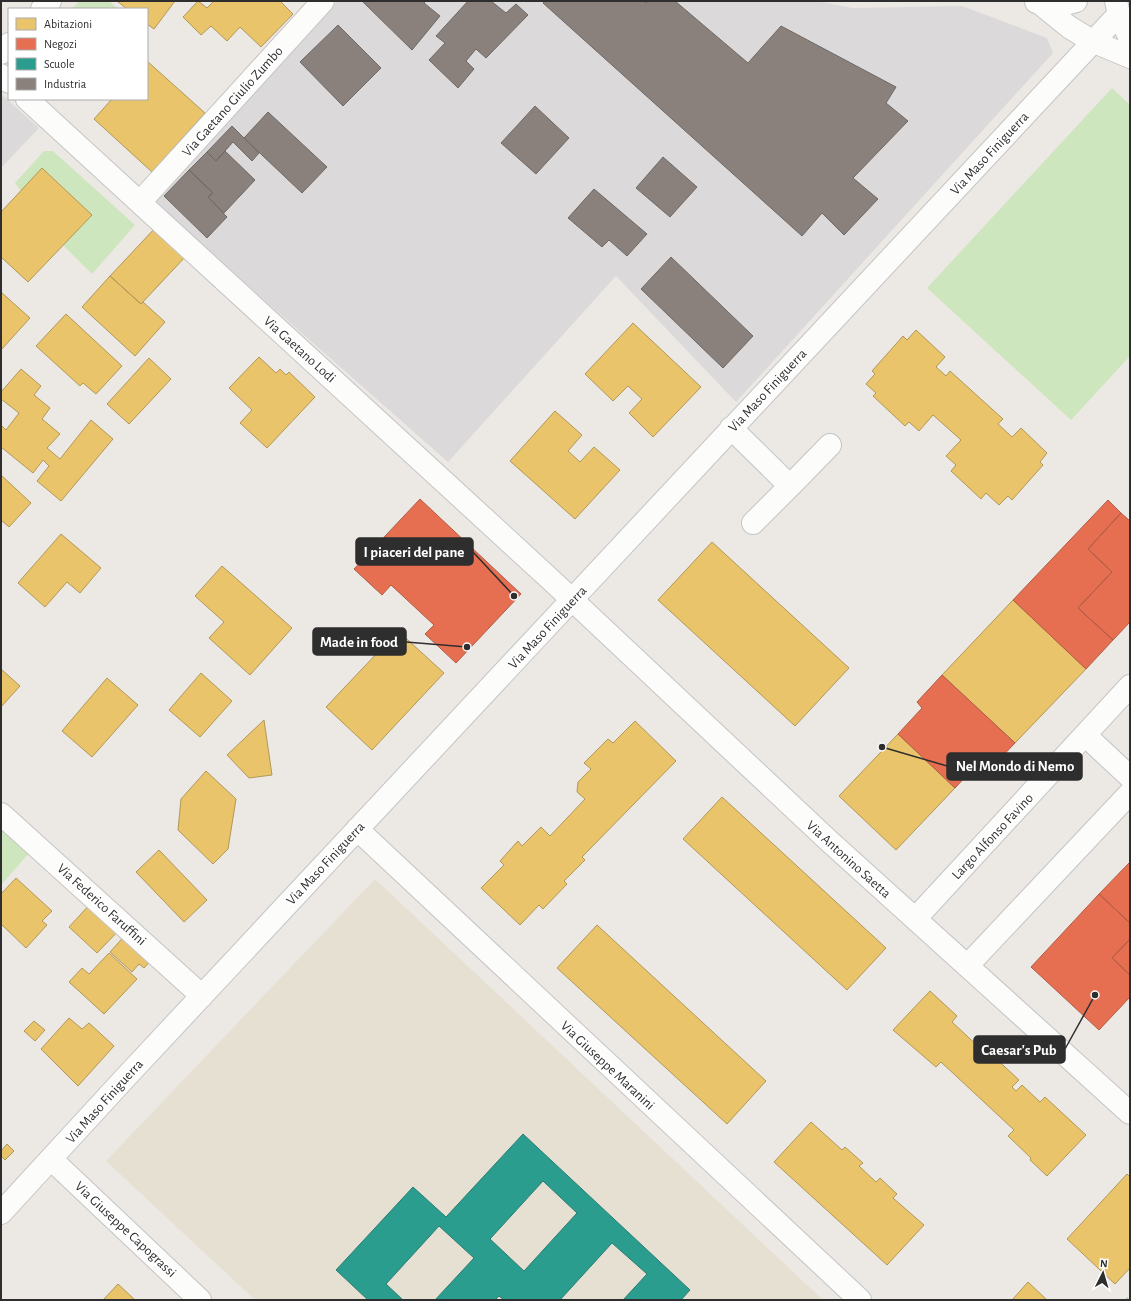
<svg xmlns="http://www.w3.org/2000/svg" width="1131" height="1301" viewBox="0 0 1131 1301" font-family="'Alegreya Sans',sans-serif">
	<rect width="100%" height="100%" fill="#ece8e4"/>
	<path fill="#dcd9db" d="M337,1H817L852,8L962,6L1047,38L1053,53L736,402L616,276L448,462L152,201Z
		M1,94L39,128L1,168Z"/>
	<path fill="#e6e0d3" d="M375,879L823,1300H255L106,1161Z"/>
	<path fill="#cee6be" d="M79,1H109L118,9H72Z
		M1112,88L1130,105V356L1071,420L927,288Z
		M44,151H53L135,225L92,274L63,245L42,169L21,191L15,183Z
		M1,823L31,851L1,885Z"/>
	<path fill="#e9c46a" stroke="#b19758" d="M117,1H175L154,29L147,24V9H127Z
		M198,1L207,8L214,1H280L293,14L261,47L240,27L227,41L211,26L201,35L183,17Z
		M147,61L205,113L152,172L94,119L112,99H147Z
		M42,168L92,215L28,282L1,257V212Z
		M156,227L187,255L141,304L110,276Z
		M110,276L141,304L143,302L165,322L135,356L82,307Z
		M2,293L30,318L1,350V294Z
		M66,314L122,366L96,394L83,383L80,386L36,346Z
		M633,323L701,387L653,437L629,413L642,399L628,386L613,401L585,374Z
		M916,330L945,357L936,367L946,376L950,371L1003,419L998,424L1012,437L1021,428L1047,453L1040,462L1043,465L1012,500L1008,496L999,505L986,493L981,499L951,471L956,465L946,456L961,440L933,415L919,431L909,422L905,426L873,396L876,393L866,384L875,374L872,371L903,336L907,340Z
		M259,357L276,373L280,369L286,375L289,372L315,397L267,448L240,423L252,410L229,388Z
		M149,358L171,379L129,424L107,404Z
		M21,369L41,386L34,395L50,408L42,419L60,434L47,448L60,459L91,420L113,439L61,501L37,481L49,466L43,460L33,473L1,447V425L6,430L19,413L1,399V392Z
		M555,411L582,435L568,451L580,462L594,447L620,470L575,519L510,461Z
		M1,475L31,503L9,527L1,520Z
		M61,534L101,568L80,593L67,582L45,607L18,583Z
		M712,542L849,668L795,726L658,600Z
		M222,566L292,628L250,675L209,638L224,622L195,596Z
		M1013,600L1086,669L1015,743L942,675Z
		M398,631L444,673L372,750L326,707Z
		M1,669L20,686L1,707Z
		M201,673L232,701L200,737L169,710Z
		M107,678L138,705L92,757L62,731Z
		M264,720L272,775L249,778L227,755Z
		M635,721L676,761L582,857L585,860L564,881L567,884L543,909L539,905L520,925L481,888L504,865L500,861L518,841L522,846L541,827L550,836L585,799L577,792L578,782L591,769L584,763L608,739L613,743Z
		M898,734L955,788L896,850L839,796Z
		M206,771L236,799L228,849L213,864L178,830L181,799Z
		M722,797L886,948L847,990L683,839Z
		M159,850L207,900L184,922L136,872Z
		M16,878L52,911L42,921L47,925L26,948L1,924V894Z
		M92,902L121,928L97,953L69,927Z
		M597,925L766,1081L727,1124L557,968Z
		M128,932L155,956L144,968L139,964L132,972L110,952Z
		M109,953L137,979L104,1014L69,982L82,968L89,974Z
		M930,991L957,1016L952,1022L982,1050L977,1055L983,1061L990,1053L1019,1080L1012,1087L1016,1091L1022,1085L1040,1102L1045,1097L1086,1135L1047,1176L1030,1160L1031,1158L1008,1136L1014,1130L941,1062L936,1067L893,1030Z
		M69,1018L82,1029L89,1023L114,1046L78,1086L41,1049Z
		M34,1021L45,1030L35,1041L24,1031Z
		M811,1122L842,1150L845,1147L863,1163L859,1166L876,1182L880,1178L897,1194L893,1198L924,1225L887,1265L774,1162Z
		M7,1144L14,1151L5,1160L1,1156V1151Z
		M1127,1174L1130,1177V1268L1115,1284L1067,1239Z
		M1028,1282L1047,1300H1012Z
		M118,1284L135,1300H103Z"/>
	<path fill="#e76f51" stroke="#b05c46" d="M420,499L521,594L456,663L425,634L434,625L391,585L382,595L354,569Z
		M1108,500L1121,513L1088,549L1112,572L1078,608L1113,640L1086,669L1013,600Z
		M1121,513L1130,521V622L1113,640L1078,608L1112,572L1088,549Z
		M942,675L1015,743L991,768L982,759L955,788L898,734L922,708L917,702Z
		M1130,862V923L1099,894Z
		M1099,894L1130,923V939L1112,958L1130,975V997L1099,1030L1031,967Z
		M1130,939V975L1112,958Z"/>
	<path fill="#2a9d8f" stroke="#2b7c72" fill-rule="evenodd" d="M523,1134L690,1290L681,1300H623L647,1274L612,1243L560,1300H504L499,1296L495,1300H435L474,1258L439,1226L386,1284L403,1300H368L336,1270L413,1187L446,1217ZM543,1181L577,1213L524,1271L490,1239Z"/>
	<path fill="#8a817c" stroke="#6e6865" d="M362,1H426L424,3L440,16L412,50Z
		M468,1H491L506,13L516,4L528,15L486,58L476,49L466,61L474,69L458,88L429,60L445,43L436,36Z
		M545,1H643L646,3L648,1H675L748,63L781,26L896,87L886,103L908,121L853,178L878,199L844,235L822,213L802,236L543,3Z
		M338,25L381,68L343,106L300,62Z
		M535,106L569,138L536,174L501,143Z
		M268,112L327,167L302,193L244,138Z
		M232,126L259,153L252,161L233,142L216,161L207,152Z
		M225,151L255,180L224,213L208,197L213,193L189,170L207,152L216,161Z
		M663,157L697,187L670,217L636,188Z
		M189,170L213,193L208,197L227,217L207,238L164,196Z
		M594,189L647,234L627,256L609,240L602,247L568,218Z
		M671,257L753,336L723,368L641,289Z"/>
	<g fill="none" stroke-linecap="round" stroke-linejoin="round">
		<defs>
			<path id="minor" d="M1037,1L1069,27L1092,41L1130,57
				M1116,1L1119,14L1130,39
				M1036,2C1053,3 1058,7 1076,1
				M42,9L50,1
				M1,53L9,44
				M1,75L9,82
				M27,99L550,579L829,841L1130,1113
				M141,201L323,1
				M731,428L790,486L830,445
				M753,523L790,486
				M1085,735L1130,777
				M1,814L202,996
				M357,829L860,1300
				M915,919L1130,686
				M967,966L1130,793
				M51,1159L200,1300
				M1,1213L125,1078L1119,14"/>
		</defs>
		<use href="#minor" stroke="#c5c4c5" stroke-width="24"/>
		<path stroke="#c9c9c8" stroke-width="2.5" stroke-dasharray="3 2" stroke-linecap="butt" d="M1126,1300L1130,1296"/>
		<use href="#minor" stroke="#fcfcfb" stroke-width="22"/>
	</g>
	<g text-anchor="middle" stroke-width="4" stroke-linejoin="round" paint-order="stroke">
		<g font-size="14" fill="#2e2e2e" stroke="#fff">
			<text transform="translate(232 101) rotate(-48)" y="5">Via Gaetano Giulio Zumbo</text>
			<text transform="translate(989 153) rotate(-47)" y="5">Via Maso Finiguerra</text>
			<text transform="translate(300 349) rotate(42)" y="5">Via Gaetano Lodi</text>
			<text transform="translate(767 390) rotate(-47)" y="5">Via Maso Finiguerra</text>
			<text transform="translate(547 627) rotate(-47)" y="5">Via Maso Finiguerra</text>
			<text transform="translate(992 836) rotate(-47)" y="5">Largo Alfonso Favino</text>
			<text transform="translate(849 859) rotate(42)" y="5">Via Antonino Saetta</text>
			<text transform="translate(325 863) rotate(-47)" y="5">Via Maso Finiguerra</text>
			<text transform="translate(102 904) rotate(42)" y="5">Via Federico Faruffini</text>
			<text transform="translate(608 1065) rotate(43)" y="5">Via Giuseppe Maranini</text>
			<text transform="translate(104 1101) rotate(-48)" y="5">Via Maso Finiguerra</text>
			<text transform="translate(126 1229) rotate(43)" y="5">Via Giuseppe Capograssi</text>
		</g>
	</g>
	<path fill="none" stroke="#2e2e2e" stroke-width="1.5" d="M514 596L473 552M467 647L406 642M882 747L947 766M1095 995L1065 1049"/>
	<g fill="#2e2e2e" stroke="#fff" stroke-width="1.5">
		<circle cx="514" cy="596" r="4"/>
		<circle cx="467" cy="647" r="4"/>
		<circle cx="882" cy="747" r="4"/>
		<circle cx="1095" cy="995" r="4"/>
	</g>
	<g fill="#2e2e2e" stroke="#2e2e2e" stroke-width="1.5">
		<rect x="356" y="538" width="117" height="27" rx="4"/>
		<rect x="313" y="628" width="93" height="27" rx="4"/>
		<rect x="947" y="753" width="135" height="27" rx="4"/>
		<rect x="974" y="1036" width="91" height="27" rx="4"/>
	</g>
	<g font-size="15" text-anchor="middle" font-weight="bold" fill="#fff">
		<text x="414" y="557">I piaceri del pane</text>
		<text x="359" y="647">Made in food</text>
		<text x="1015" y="771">Nel Mondo di Nemo</text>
		<text x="1019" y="1055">Caesar's Pub</text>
	</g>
	<rect width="1131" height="1301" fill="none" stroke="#2e2e2e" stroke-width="4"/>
	<rect x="8" y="8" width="140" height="92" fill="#ffffff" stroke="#ababab"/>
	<rect x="16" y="18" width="20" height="12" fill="#e9c46a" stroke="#ababab"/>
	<text x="44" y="28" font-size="12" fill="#2e2e2e">Abitazioni</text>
	<rect x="16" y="38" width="20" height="12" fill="#e76f51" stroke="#ababab"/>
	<text x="44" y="48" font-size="12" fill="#2e2e2e">Negozi</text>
	<rect x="16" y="58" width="20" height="12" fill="#2a9d8f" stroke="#ababab"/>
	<text x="44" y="68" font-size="12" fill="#2e2e2e">Scuole</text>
	<rect x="16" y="78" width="20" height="12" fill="#8a817c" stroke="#ababab"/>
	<text x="44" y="88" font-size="12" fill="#2e2e2e">Industria</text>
	<g transform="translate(1103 1273) rotate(5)" stroke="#ffffff" stroke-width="3" paint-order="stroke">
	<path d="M0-3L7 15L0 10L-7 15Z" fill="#2e2e2e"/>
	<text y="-6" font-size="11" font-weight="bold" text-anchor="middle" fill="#2e2e2e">N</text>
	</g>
</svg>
